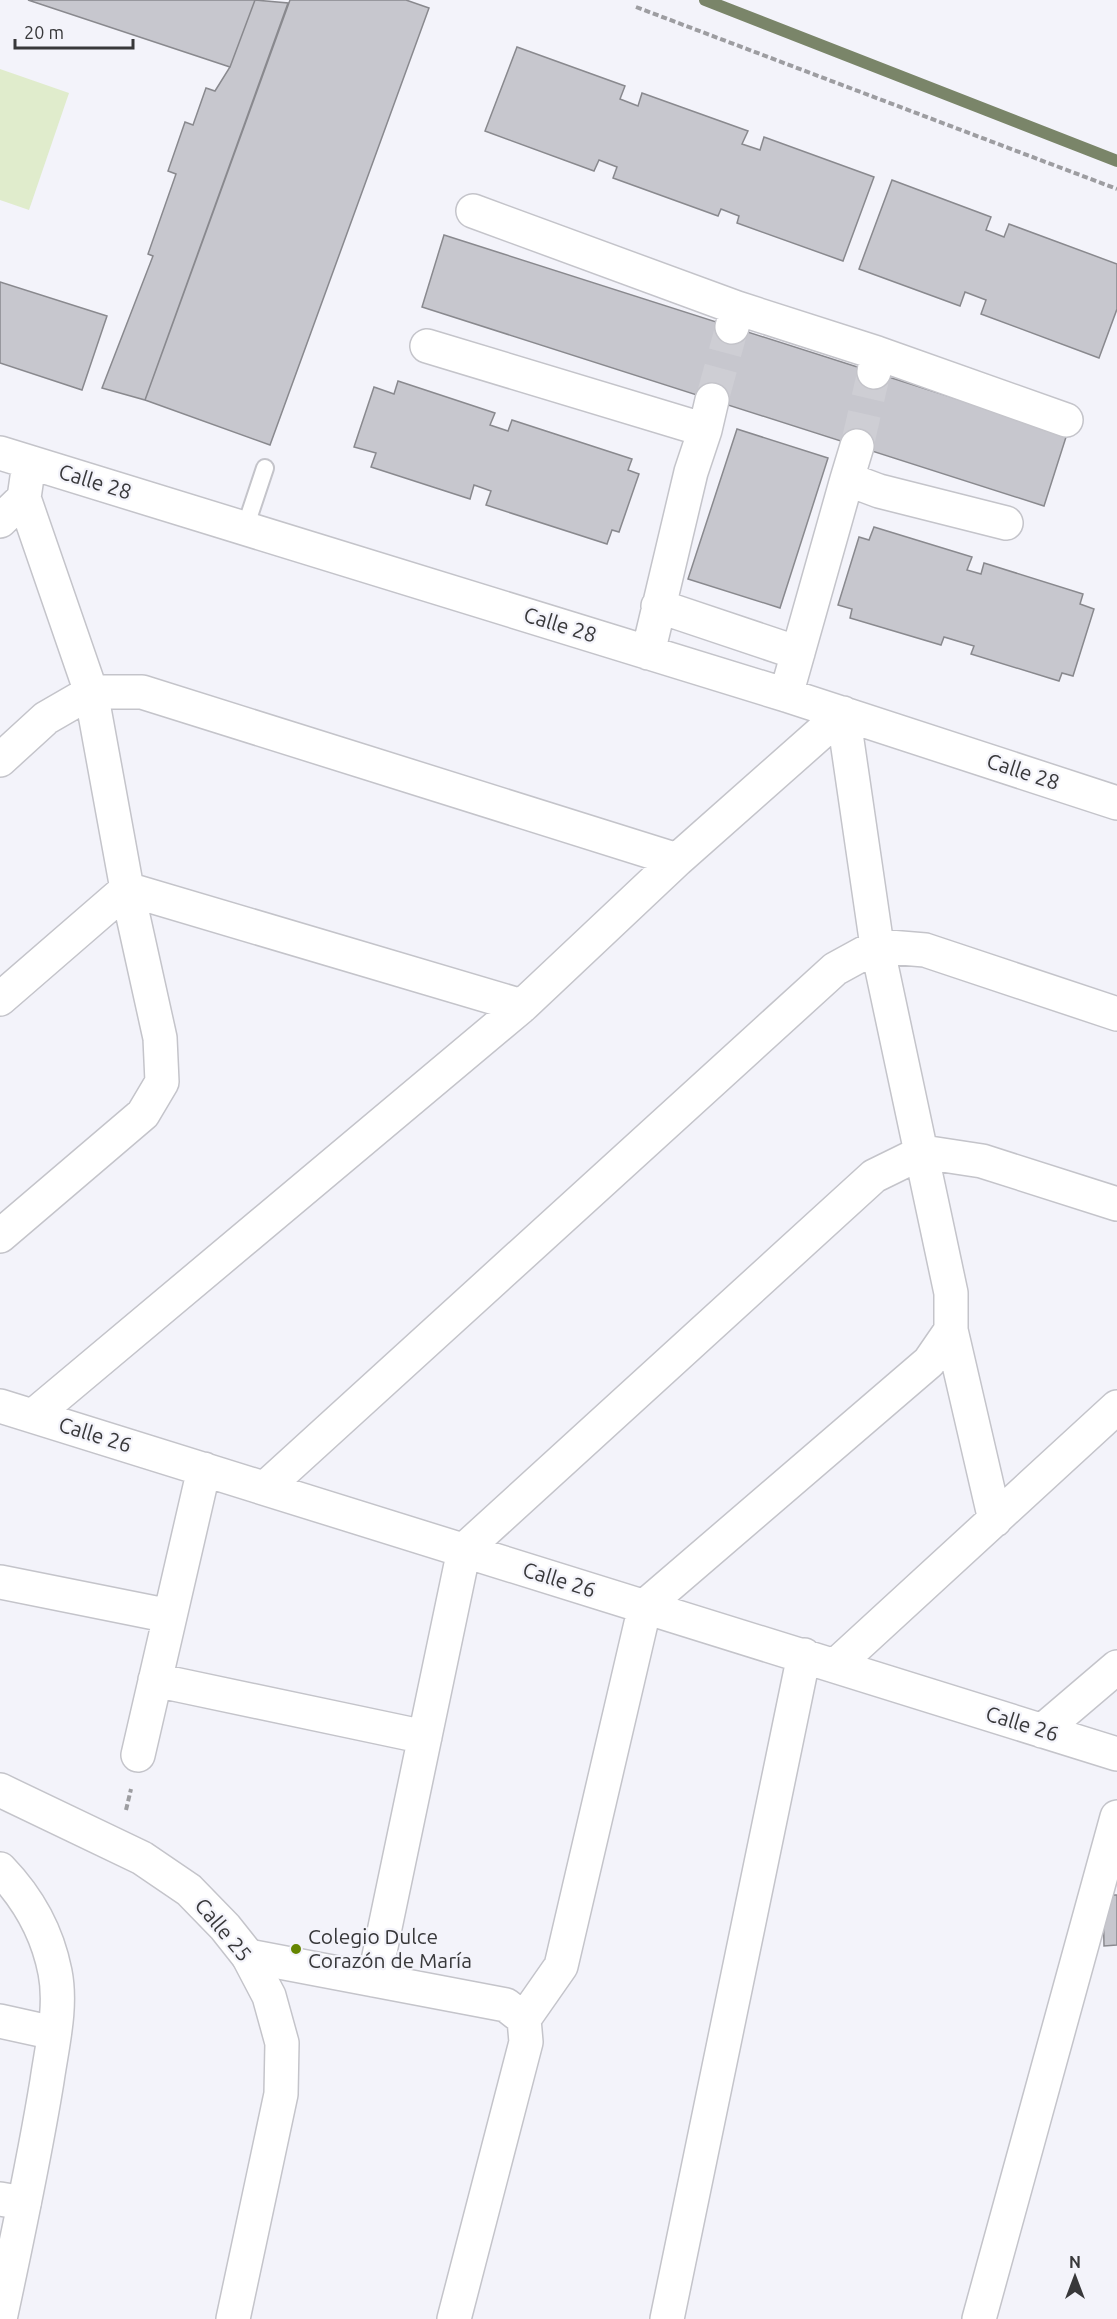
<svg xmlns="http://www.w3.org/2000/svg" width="1117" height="2319" viewBox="0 0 1117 2319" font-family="Ubuntu,sans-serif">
	<rect width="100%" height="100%" fill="#f3f3fa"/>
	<path fill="#e0eccc" d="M0,69L69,93L29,210L0,200Z"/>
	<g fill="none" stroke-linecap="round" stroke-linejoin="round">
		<path stroke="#7a8569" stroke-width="12" d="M705,0L1117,161"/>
	</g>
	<path fill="#c7c7ce" stroke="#89898e" stroke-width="1.5" d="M28,0H255L230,67Z
		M255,0L288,3L145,400L102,388L153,256L148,254L176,174L168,171L185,122L193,125L206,88L215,91L230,67Z
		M290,0H406L429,8L270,445L145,400Z
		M517,47L625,86L620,99L638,106L642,93L748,131L742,144L760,150L764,137L874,177L843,261L737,223L739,216L721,209L718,216L613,178L617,167L599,160L594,171L485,131Z
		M892,180L991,217L986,230L1004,237L1009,224L1117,264V309L1099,358L981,314L986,300L965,292L960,306L859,269Z
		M444,235L1067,434L1044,506L422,307Z
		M0,282L107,316L82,390L0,363Z
		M398,381L495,413L490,425L508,431L512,420L632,459L628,470L639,474L619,532L612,530L607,544L486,505L491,491L474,485L470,499L371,467L376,453L354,447L374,387L394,394Z
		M737,429L828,458L780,608L688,579Z
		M874,527L972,557L967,570L981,574L984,563L1083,594L1080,604L1094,609L1073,676L1062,673L1059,681L971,654L974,646L944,637L941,645L850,618L852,609L838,605L859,537L869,540Z
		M1103,1895H1117V1945L1104,1946Z"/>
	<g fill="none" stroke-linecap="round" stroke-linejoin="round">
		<path stroke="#ceced4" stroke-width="33" stroke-dasharray="33 16" stroke-linecap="butt" d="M712,400L732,327
			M857,446L874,372"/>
		<defs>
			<path id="lane" d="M245,528L265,468"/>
			<path id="street" d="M473,211L737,308L732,327
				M737,308L877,353
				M427,346L705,430L691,472L648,653
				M874,372L877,353L1066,420
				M705,430L712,400
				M0,453L786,695L1117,803
				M847,479L857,446
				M0,521L24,498
				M658,606L798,653
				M786,695L847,479L879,491L1006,523
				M843,713L877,946L951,1293V1330L995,1520
				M0,760L46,718L91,692H142L677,860
				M127,889L522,1006
				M0,999L127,889
				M0,1236L143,1114L162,1082L160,1038L127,889L91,692L24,498L29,463
				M0,1406L1117,1754
				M33,1416L522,1006L677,860L843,713
				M265,1488L835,969L877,946L925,950L1117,1014
				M0,1582L170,1616
				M835,1666L1117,1407
				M155,1680L425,1737
				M1042,1731L1117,1667
				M138,1755L204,1469
				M248,1956L506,2005L524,2019
				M374,1980L464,1550L874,1176L923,1152L982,1161L1117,1204
				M0,2021L54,2033
				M0,2199L24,2203
				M454,2319L526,2042L524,2019L561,1966L645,1606L929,1362L951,1330
				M667,2319L804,1655
				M979,2319L1117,1817"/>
			<path id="secondary" d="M0,1790L142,1858L189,1890L225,1927L248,1956L269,1996L282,2043L281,2094L233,2319
				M0,1869C28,1898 47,1931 55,1972C62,2007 52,2046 47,2081C34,2161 17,2240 0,2319"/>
		</defs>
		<use href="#lane" stroke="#c4c4ca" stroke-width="20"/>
		<use href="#street" stroke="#c4c4ca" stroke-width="36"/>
		<use href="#secondary" stroke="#c4c4ca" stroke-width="36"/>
		<path stroke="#9d9da1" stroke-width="4" stroke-dasharray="6 3" stroke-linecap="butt" d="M636,7L1117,189
			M126,1810L131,1789"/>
		<use href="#lane" stroke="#fff" stroke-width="16"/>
		<use href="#street" stroke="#fff" stroke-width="33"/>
		<use href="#secondary" stroke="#fff" stroke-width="33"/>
	</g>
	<circle fill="#658500" stroke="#f3f3fa" stroke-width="2" cx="296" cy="1949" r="6"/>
	<g text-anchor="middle" stroke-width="4.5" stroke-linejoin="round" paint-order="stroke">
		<g font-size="21" fill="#38383a" stroke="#f3f3fa">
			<text transform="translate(95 482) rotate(17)" y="7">Calle 28</text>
			<text transform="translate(560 625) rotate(17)" y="7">Calle 28</text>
			<text transform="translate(1023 772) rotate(18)" y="7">Calle 28</text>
			<text transform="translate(95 1435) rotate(17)" y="7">Calle 26</text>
			<text transform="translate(559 1580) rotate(17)" y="7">Calle 26</text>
			<text transform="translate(1022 1724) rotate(17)" y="7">Calle 26</text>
			<text transform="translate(223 1930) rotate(50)" y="7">Calle 25</text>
		</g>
		<g font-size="21" fill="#38383a" stroke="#f3f3fa" text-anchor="start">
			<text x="308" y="1944">Colegio Dulce<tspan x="308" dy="24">Corazón de María</tspan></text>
		</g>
	</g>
	<g transform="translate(1075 2277)" stroke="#f3f3fa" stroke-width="4.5" paint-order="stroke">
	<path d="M0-4.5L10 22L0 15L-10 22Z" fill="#38383a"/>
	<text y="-9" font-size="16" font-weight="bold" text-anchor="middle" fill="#38383a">N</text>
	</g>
	<path d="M15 39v9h118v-9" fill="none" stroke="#38383a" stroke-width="3"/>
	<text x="24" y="39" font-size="18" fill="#38383a" stroke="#f3f3fa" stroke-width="4.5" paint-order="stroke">20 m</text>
</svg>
